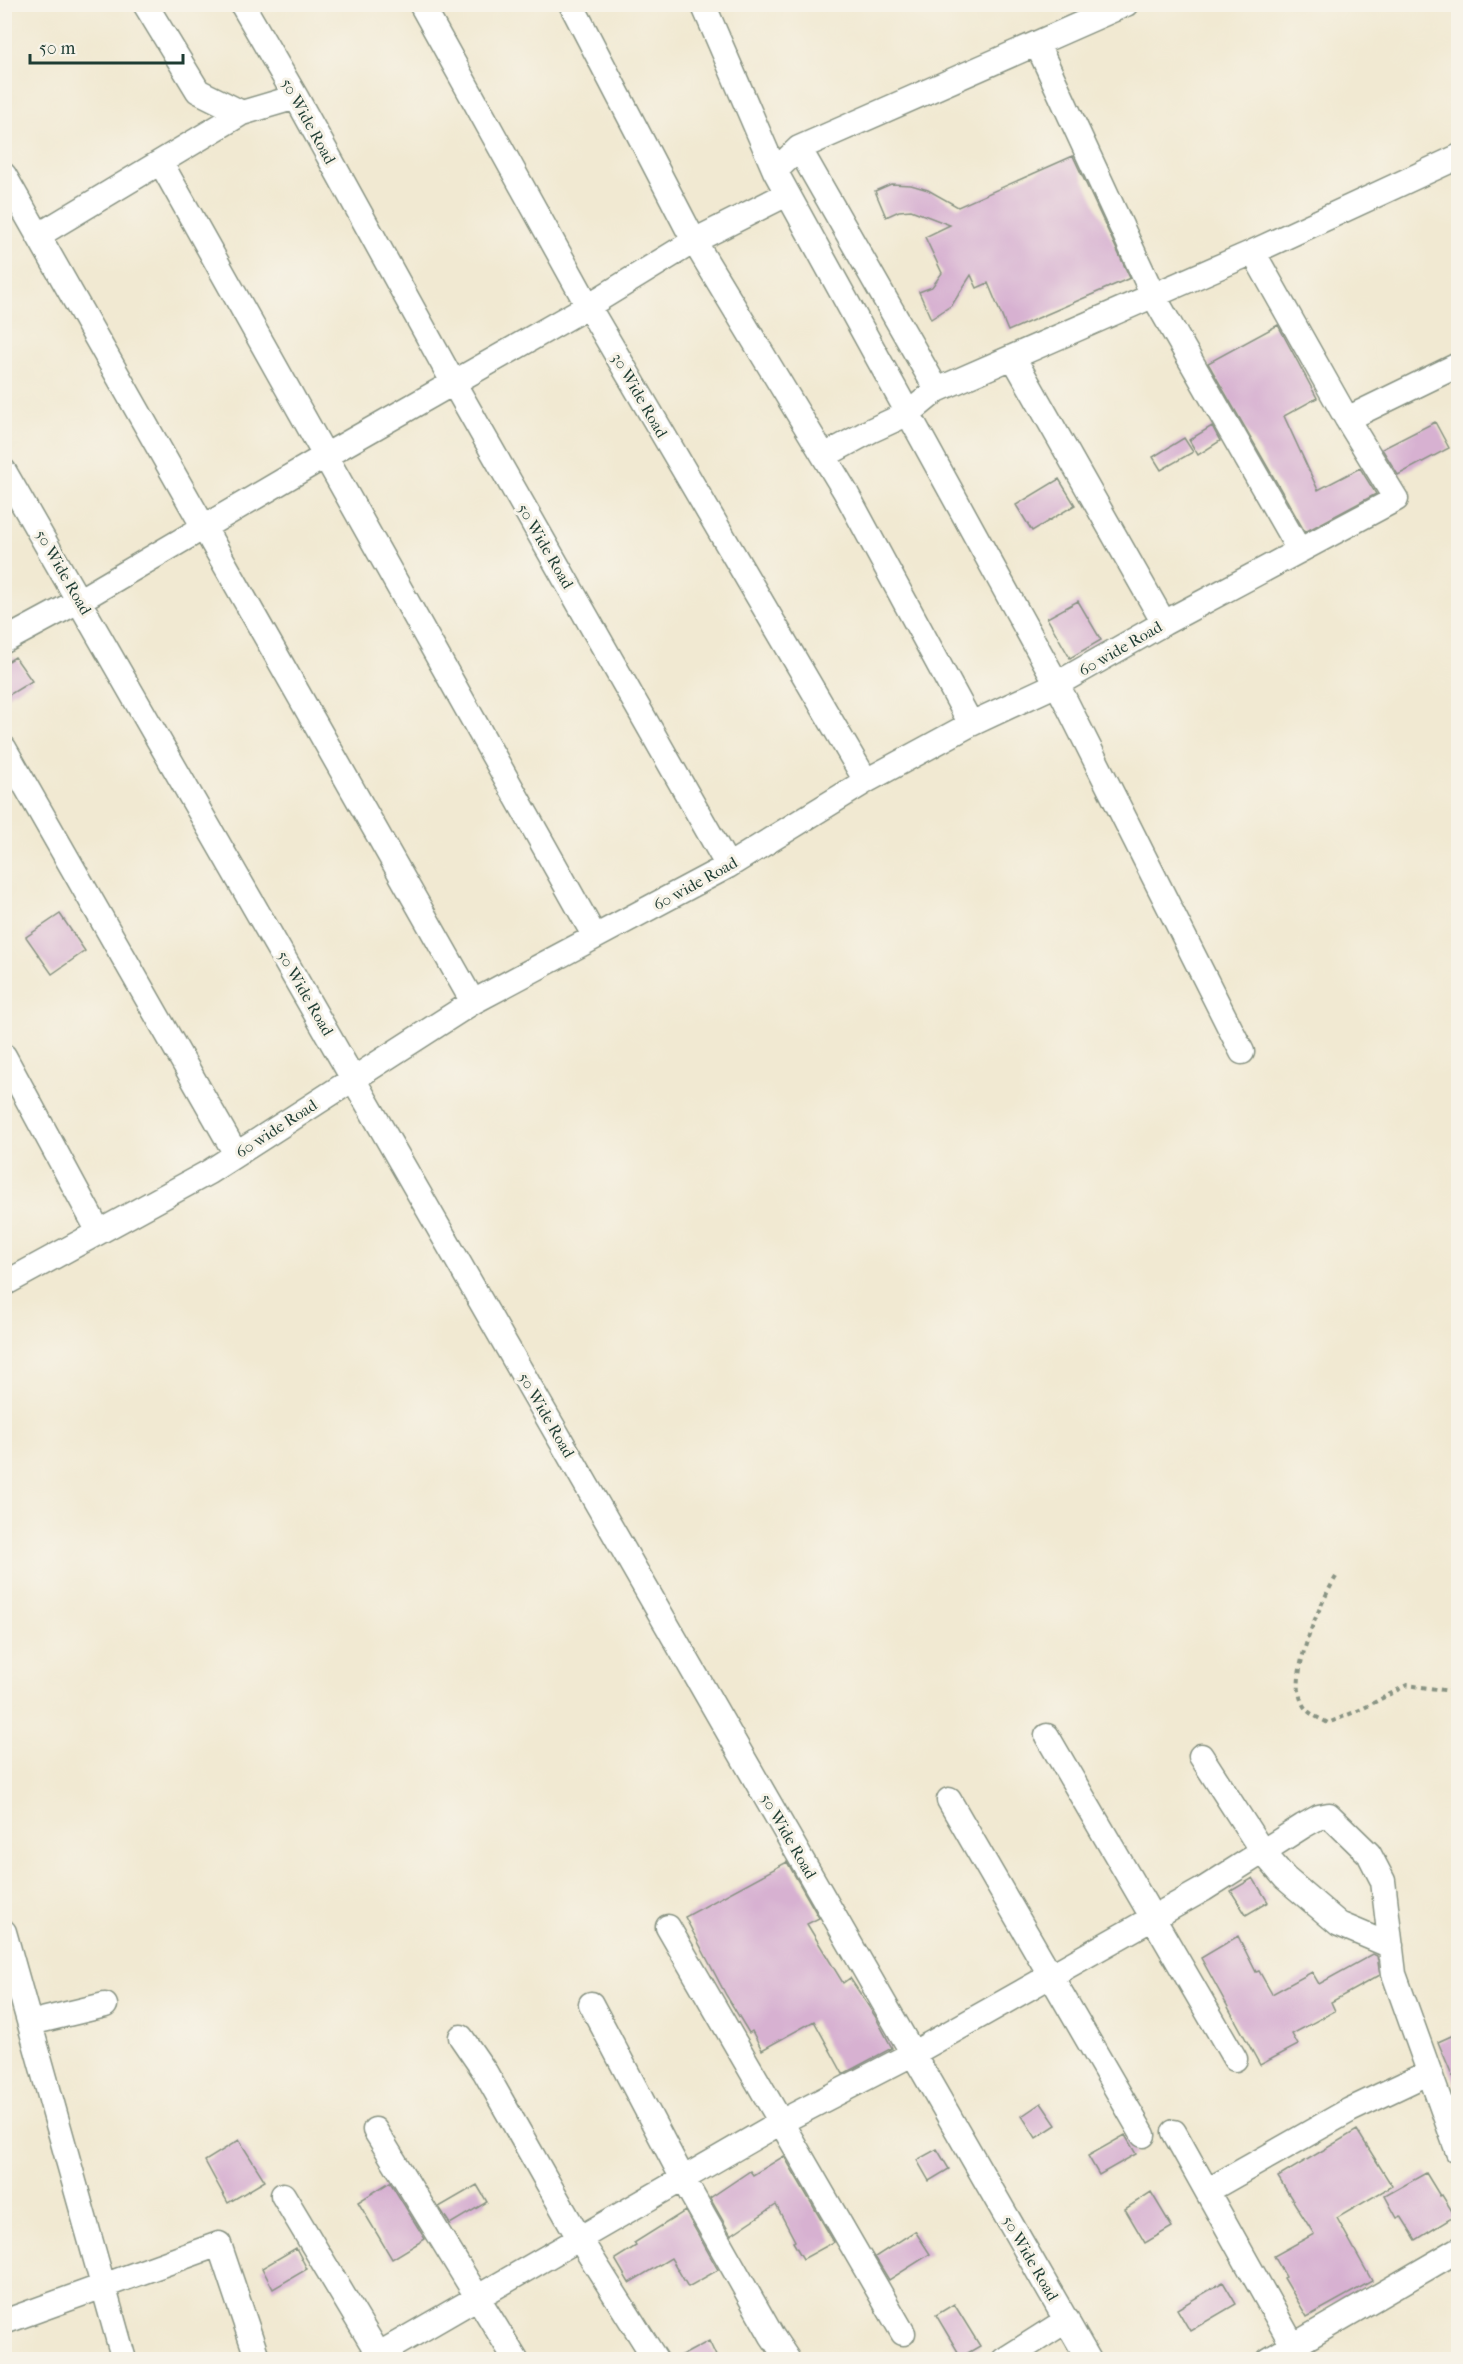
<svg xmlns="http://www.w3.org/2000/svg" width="1463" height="2364" viewBox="0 0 1463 2364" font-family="'IM FELL French Canon',serif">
	<rect width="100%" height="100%" fill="#f7f3e8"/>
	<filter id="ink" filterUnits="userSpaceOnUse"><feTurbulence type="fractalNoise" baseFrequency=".0167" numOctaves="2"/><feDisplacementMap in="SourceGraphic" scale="12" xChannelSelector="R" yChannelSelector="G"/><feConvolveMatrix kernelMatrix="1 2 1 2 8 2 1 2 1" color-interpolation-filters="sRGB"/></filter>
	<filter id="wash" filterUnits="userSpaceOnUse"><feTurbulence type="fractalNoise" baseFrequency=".008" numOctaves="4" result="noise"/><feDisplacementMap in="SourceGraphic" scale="24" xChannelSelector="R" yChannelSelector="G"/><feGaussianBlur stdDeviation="1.35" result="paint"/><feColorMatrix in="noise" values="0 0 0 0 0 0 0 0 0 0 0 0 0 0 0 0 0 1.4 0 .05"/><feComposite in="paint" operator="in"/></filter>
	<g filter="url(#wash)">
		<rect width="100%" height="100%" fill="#f1e9d2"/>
		<g id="blocks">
			<path fill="#d7b1d1" d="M1073,156L1130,278L1008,331L988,283L977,288L971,275L952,305L931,319L919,292L932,287L942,273L925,237L950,225L911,210L899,211L886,217L875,191L891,184L911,185L928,190L958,207Z
				M1278,325L1317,398L1284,416L1318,490L1360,468L1376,494L1305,532L1208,363Z
				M1435,422L1449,448L1398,475L1382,449Z
				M1212,426L1220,441L1198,455L1189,440Z
				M1184,438L1193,452L1161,470L1153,457Z
				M1059,479L1075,505L1032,531L1016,505Z
				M1078,601L1101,640L1070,658L1047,618Z
				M15,657L32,681L4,698V664Z
				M60,914L85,951L52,974L26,937Z
				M787,1862L819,1918L807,1924L843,1983L850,1978L875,2016L892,2048L843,2074L814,2021L762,2050L752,2031L749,2033L726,1995L685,1917Z
				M1253,1878L1268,1902L1246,1915L1231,1891Z
				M1238,1936L1256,1972L1259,1971L1272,1994L1312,1972L1319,1984L1373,1954L1377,1956L1380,1975L1331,2002L1335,2011L1292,2034L1298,2045L1260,2065L1201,1958Z
				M1458,2033V2089L1438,2042Z
				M1041,2103L1056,2125L1036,2138L1022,2116Z
				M1357,2130L1392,2186L1337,2218L1372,2281L1307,2317L1284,2278L1286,2277L1274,2256L1314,2234L1278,2177Z
				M1125,2135L1136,2154L1099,2175L1088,2156Z
				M239,2140L265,2181L228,2203L205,2161Z
				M937,2149L949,2169L929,2181L917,2160Z
				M784,2156L834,2242L803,2259L793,2242L795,2241L776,2205L731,2235L710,2198L750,2171L753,2175Z
				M1426,2173L1440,2196L1442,2195L1455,2216L1416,2240L1401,2216L1397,2218L1385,2196Z
				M390,2182L425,2239L392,2259L358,2202Z
				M477,2185L487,2202L450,2224L439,2207Z
				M1151,2192L1172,2227L1145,2243L1125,2209Z
				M685,2211L718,2270L688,2287L671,2258L629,2283L615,2259L636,2246L634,2243Z
				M915,2231L930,2254L889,2280L875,2257Z
				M296,2248L307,2269L273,2289L262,2268Z
				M1223,2282L1236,2304L1190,2331L1177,2309Z
				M954,2304L980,2346L961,2357L936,2315Z
				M709,2341L718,2360H674Z"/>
		</g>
	</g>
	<g filter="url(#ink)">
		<use href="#blocks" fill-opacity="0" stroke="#889383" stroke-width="1.5"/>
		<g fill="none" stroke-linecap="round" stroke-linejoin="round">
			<defs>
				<path id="street" d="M145,4L198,91L242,113L296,97
					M242,4L296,97L453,382L728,866
					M421,4L588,306L866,781
					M571,4L694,241L845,491L971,724
					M703,4L775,171L1057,684L1242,1052
					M1037,44L1153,295L1299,550
					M799,148L937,390
					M161,163L595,937
					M775,171L799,148L1126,4
					M4,175L473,1002
					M39,235L242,113
					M1013,357L1164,623
					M1347,419L1458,365
					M824,456L872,430L909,413L937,390L1253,252L1458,157
					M4,471L1089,2360
					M4,641L80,600L325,456L588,306L694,241L787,194
					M4,748L236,1154
					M4,1056L99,1232
					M4,1284L209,1172L473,1002L728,866L866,781L971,724L1057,684L1164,623L1396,499L1347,419L1253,252
					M1047,1736L1235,2059
					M1201,1756L1262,1851L1285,1878L1339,1924L1391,1946
					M949,1800L1143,2135
					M668,1927L903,2333
					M4,1932L124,2360
					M591,2004L683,2179L772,2336L788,2360
					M30,2023L105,2005
					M461,2037L485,2072L579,2238L656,2360
					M375,2130L516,2360
					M1174,2132L1301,2360
					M1207,2191L1350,2110L1428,2073
					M283,2195L382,2360
					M4,2322L219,2244L258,2360
					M369,2360L781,2122L914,2053L1204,1889L1303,1826L1319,1817L1329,1815L1369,1854L1383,1881L1394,1974L1458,2152
					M1004,2360L1067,2320
					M1269,2360L1458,2250"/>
			</defs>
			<use href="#street" stroke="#889383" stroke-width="27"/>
			<path stroke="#889383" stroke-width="4" stroke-dasharray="4.5 4.5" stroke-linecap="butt" d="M1336,1577C1320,1603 1290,1670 1301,1700C1305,1713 1317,1717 1328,1723L1362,1709L1407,1685L1458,1692"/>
			<use href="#street" stroke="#fff" stroke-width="24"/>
		</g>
	</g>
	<g text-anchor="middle" stroke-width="6" stroke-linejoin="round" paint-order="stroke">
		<g font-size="16" fill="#1f3d34" stroke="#f7f3e8">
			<text transform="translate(309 121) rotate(61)" y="6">50 Wide Road</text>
			<text transform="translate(640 395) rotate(60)" y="6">30 Wide Road</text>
			<text transform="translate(546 546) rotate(60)" y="6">50 Wide Road</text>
			<text transform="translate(64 572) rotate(60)" y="6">50 Wide Road</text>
			<text transform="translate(1120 648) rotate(-30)" y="6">60 wide Road</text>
			<text transform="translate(695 883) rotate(-29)" y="6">60 wide Road</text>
			<text transform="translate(306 993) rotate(60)" y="6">50 Wide Road</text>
			<text transform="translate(276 1128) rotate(-33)" y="6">60 wide Road</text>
			<text transform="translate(547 1415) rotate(60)" y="6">50 Wide Road</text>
			<text transform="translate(789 1836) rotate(60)" y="6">50 Wide Road</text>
			<text transform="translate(1031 2258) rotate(60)" y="6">50 Wide Road</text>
		</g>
	</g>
	<rect width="1463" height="2364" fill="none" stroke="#f7f3e8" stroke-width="24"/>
	<path d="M30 54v9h153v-9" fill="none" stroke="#1f3d34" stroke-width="3"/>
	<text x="39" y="54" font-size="18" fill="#1f3d34" stroke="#f7f3e8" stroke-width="4.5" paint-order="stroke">50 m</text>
</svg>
